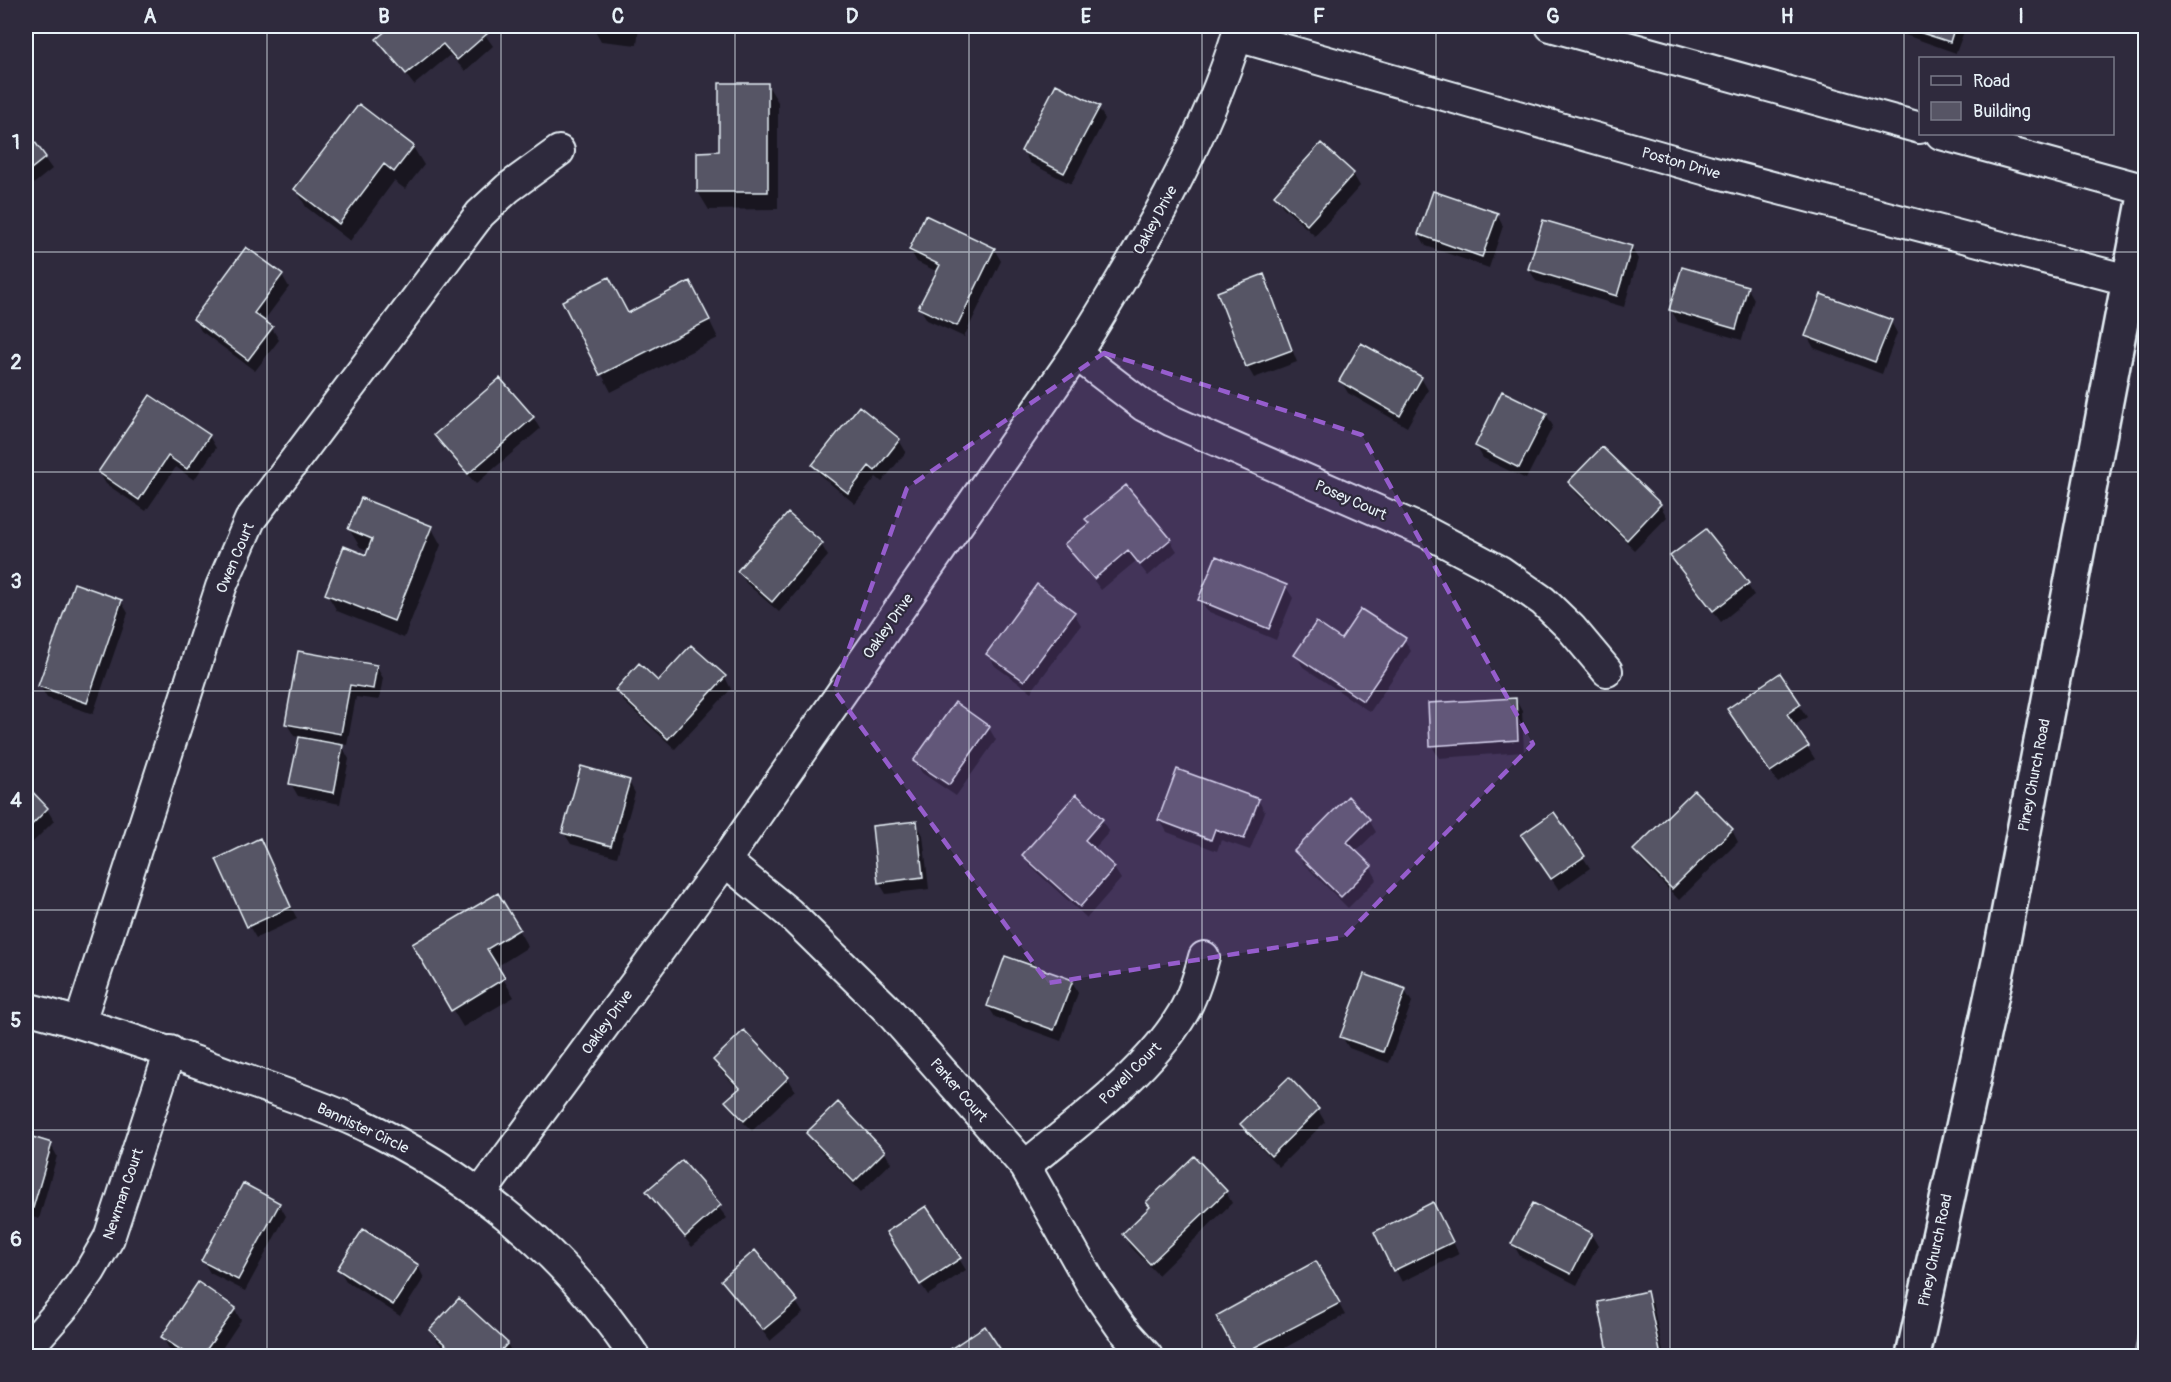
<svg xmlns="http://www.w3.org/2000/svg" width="2171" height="1382" viewBox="0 0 2171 1382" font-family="Pangolin,sans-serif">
	<rect width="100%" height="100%" fill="#2f2a3d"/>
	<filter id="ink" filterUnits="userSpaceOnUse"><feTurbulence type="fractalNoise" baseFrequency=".0167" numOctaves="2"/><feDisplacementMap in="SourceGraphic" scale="12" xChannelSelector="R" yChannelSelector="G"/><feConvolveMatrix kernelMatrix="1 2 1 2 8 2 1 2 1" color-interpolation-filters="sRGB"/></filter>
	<g filter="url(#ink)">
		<path fill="#464455" stroke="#979aa6" stroke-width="1.5" d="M2145,1291V1356H2134Z"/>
		<path fill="#0007" d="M394,26H479L493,46L465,71L450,55L414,85L378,39Z
			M583,26H639L637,45L601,41L593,27Z
			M1880,26H1966L1956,53Z
			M767,84L778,102V209L709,210L698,192L720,153Z
			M1098,107L1105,119L1071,184L1030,163L1023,151Z
			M26,133L52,169L26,190Z
			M413,147L424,165L405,189L394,181L350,241L306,207L296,189Z
			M1353,174L1360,186L1315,236L1283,207L1276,196Z
			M1497,215L1503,226L1489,268L1426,246L1419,234Z
			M1631,247L1638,259L1624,307L1536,281L1529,269Z
			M994,249L1001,261L964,337L927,320L920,308L938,272L917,262L910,250Z
			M282,275L289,287L263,322L272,328L279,340L255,371L201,331L195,319Z
			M1263,276L1297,362L1254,378L1247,366Z
			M1747,287L1754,299L1742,340L1678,322L1671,310Z
			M564,301L628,314L700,301L718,338L611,392Z
			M1891,322L1897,333L1882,374L1814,348L1807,336Z
			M1421,378L1428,390L1407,427L1348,393L1341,381Z
			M1546,414L1553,426L1526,479L1483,458L1476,446Z
			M533,417L540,429L476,484L443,447L436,435Z
			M209,436L216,448L194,480L176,467L146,511L106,484L99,472Z
			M899,440L906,452L882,482L876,477L855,504L821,476L814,465Z
			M1602,449L1660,505L1667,517L1635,550L1577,494L1570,483Z
			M1087,519L1170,540L1177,551L1148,576L1136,561L1101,590L1066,544L1090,524Z
			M431,527L441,545L404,638L337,611L327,594L367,557L369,551L360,547L349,529Z
			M821,544L828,556L779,612L746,583L739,571Z
			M1672,557L1747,584L1754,595L1721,622Z
			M1286,587L1293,598L1276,640L1207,611L1200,599Z
			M121,601L128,613L93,714L47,698L40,686Z
			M1074,613L1081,625L1031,692L995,666L988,654Z
			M1404,639L1411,651L1370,712L1303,667L1296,655L1341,641Z
			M376,666L383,678L379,700L356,697L347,745L341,744L349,759L340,804L298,796L291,784L300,737L294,736L287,724Z
			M1779,675L1807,717L1794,726L1815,759L1778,783L1735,721Z
			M725,677L731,689L675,749L624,702L617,690Z
			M1515,699L1522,711L1524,752L1439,758L1432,746Z
			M989,728L996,740L956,796L922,773L915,761Z
			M629,782L635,793L617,857L571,844L564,833Z
			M26,787L47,809L54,821L26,849Z
			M1694,792L1732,830L1738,842L1679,900L1642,862L1635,850Z
			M1258,800L1265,812L1250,850L1221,840L1217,851L1167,832L1160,820Z
			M1102,820L1109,832L1094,849L1114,868L1121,879L1087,918L1031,867L1024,855Z
			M1369,820L1376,832L1355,852L1370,867L1377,879L1348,908L1303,863L1296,851Z
			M916,823L923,835L929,889L886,894L879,882Z
			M260,840L297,919L256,938L249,926Z
			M1530,847L1583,857L1590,868L1559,890Z
			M498,895L528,947L496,967L514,997L463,1027L414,945Z
			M1072,981L1078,993L1061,1041L995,1017L988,1006Z
			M1405,991L1412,1002L1389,1063L1349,1048L1342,1037Z
			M744,1033L788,1078L795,1090L752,1131L734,1113L727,1101L739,1090L722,1072L715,1060Z
			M1289,1080L1318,1110L1325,1122L1279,1167L1249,1136L1242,1124Z
			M808,1134L884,1151L891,1163L861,1192L815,1145Z
			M26,1137L51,1145L57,1156L39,1219L26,1215Z
			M682,1162L727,1218L692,1247L648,1192Z
			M1226,1192L1232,1203L1158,1275L1130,1246L1124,1235Z
			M279,1204L286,1216L245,1291L210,1273L203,1261Z
			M1440,1216L1459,1254L1402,1282L1376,1233Z
			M1591,1234L1598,1246L1577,1285L1520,1256L1513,1244Z
			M895,1244L959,1259L966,1270L928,1295Z
			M1316,1263L1345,1315L1270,1356H1239L1218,1317Z
			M418,1266L424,1278L400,1316L346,1281L339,1269Z
			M723,1280L796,1302L803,1313L770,1341Z
			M1647,1293L1653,1305L1664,1356H1610L1600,1303Z
			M234,1309L241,1320L217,1356H181L169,1349L163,1337Z
			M985,1328L1004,1356H954L951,1350Z
			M431,1331L507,1344L514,1356H453L438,1342Z"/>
		<path fill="#575565" stroke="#e8f1f8" stroke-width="1.5" d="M392,26H481L488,33L457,60L443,44L406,74L376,39Z
			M1900,26H1955L1950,42Z
			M719,83H768V192H697V152L719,151Z
			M1056,84L1100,106L1064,173L1021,151Z
			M359,104L414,146L394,172L384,164L339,224L294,189Z
			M26,130L46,157L26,173Z
			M1321,143L1354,173L1307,225L1274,195Z
			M1433,191L1498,213L1482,257L1418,234Z
			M925,215L995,248L957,326L918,308L940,265L909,250Z
			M1543,220L1632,246L1617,296L1528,269Z
			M246,247L283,274L254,313L273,327L248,360L193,319Z
			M1682,267L1748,286L1736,329L1669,310Z
			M1264,274L1292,350L1246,367L1217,292Z
			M609,277L628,313L690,281L710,320L600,375L562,301Z
			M1821,294L1892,320L1875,362L1805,336Z
			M1361,343L1422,377L1400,416L1339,381Z
			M500,378L534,417L468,474L434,435Z
			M1502,391L1547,413L1519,468L1475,446Z
			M150,395L210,435L187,469L168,456L139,500L98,472Z
			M859,406L900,439L875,471L869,466L848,493L812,465Z
			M1602,447L1661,504L1627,540L1568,482Z
			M1126,485L1171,539L1140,565L1128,550L1094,579L1064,544L1089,523L1085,519Z
			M361,498L432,526L394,621L325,594L344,546L366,555L372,539L348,529Z
			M788,513L823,543L772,602L737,571Z
			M1706,529L1749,583L1713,611L1670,556Z
			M1216,556L1287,585L1269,629L1198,600Z
			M74,583L122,600L87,703L38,686Z
			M1037,584L1075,612L1024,681L986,654Z
			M1361,609L1406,638L1363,701L1294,655L1316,622L1341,639Z
			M691,645L726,676L668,739L615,690L639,663L658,681Z
			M298,651L377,665L373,689L350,685L341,734L285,724Z
			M1780,673L1801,704L1787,714L1809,746L1770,772L1727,709Z
			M1516,698L1518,740L1430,746L1428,703Z
			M955,702L990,727L949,785L913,761Z
			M299,737L343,745L334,793L289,784Z
			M581,766L630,780L611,846L562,833Z
			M1177,769L1259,799L1244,839L1215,829L1211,840L1158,820Z
			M26,785L48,808L26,831Z
			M1694,790L1733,829L1672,889L1633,850Z
			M1076,794L1103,819L1085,840L1115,867L1080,907L1022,855Z
			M1348,796L1370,819L1347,842L1372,866L1341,897L1294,851Z
			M1554,812L1585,856L1551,879L1521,835Z
			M917,821L923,877L878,883L872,826Z
			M260,838L291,907L247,927L216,859Z
			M498,893L520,929L487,949L505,978L451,1011L412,944Z
			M1005,956L1073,980L1054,1030L987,1006Z
			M1364,974L1406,989L1383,1052L1340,1037Z
			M744,1030L789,1077L744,1121L725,1101L740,1088L713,1060Z
			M1289,1077L1319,1109L1271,1156L1240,1124Z
			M838,1102L885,1151L854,1182L806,1133Z
			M26,1135L52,1143L33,1208L26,1206Z
			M1194,1156L1227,1191L1150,1264L1122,1234L1150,1207L1146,1202Z
			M682,1160L721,1205L685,1237L646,1191Z
			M243,1183L280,1203L238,1280L201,1261Z
			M1433,1202L1453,1242L1393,1271L1374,1232Z
			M1533,1203L1592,1233L1571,1274L1511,1244Z
			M926,1206L961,1258L920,1285L886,1232Z
			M363,1229L419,1265L393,1305L337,1269Z
			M755,1250L798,1301L763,1330L721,1280Z
			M1316,1261L1340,1303L1238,1356L1216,1316Z
			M198,1282L236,1308L202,1356H190L161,1337Z
			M1647,1291L1661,1356H1609L1598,1302Z
			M459,1298L508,1343L496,1356H458L429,1330Z
			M985,1326L1005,1356H953L949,1350Z"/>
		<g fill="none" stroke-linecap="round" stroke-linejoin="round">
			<defs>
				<path id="minor" d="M1551,26L1920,128
					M1237,36L1707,170L2128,280
					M1941,134L2146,190
					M1076,354L1144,406L1172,421L1426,532L1500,571L1543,601L1571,628L1607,671
					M725,861L789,913L888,1010L1025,1166L1093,1287L1121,1327L1147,1356
					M26,1008C98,1027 168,1051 237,1077C277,1091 318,1104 357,1122C469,1174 566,1252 634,1356
					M80,1022L221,587L250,520L480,214L508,188L559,151
					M1025,1166C1076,1124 1149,1071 1183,1013C1193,996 1199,976 1204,957
					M481,1193L725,861L1076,354C1140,251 1205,143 1240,26
					M26,1350L68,1302L90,1271L109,1238L170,1051"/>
				<path id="tertiary" d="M1913,1356L1999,962L2146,191"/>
			</defs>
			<use href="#minor" stroke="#e8f1f8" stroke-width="34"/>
			<use href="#tertiary" stroke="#e8f1f8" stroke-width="38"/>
			<use href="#minor" stroke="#2f2a3d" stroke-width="30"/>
			<use href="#tertiary" stroke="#2f2a3d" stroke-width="33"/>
		</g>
	</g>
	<path fill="#965dcd" fill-opacity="0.2" stroke="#965dcd" stroke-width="4.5" stroke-dasharray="12 8" stroke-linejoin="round" d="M1104,353L1362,435L1533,744L1344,937L1048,983L834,690L907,488Z"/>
	<path fill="none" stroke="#e8f1f8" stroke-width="1.5" stroke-opacity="0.55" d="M267,26V1356M501,26V1356M735,26V1356M969,26V1356M1202,26V1356M1436,26V1356M1670,26V1356M1904,26V1356M26,252H2146M26,472H2146M26,691H2146M26,910H2146M26,1130H2146"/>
	<g text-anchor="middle" stroke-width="4.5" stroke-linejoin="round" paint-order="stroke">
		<g font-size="15" fill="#e8f1f8" stroke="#2f2a3d">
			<text transform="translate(1681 163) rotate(16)" y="5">Poston Drive</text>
			<text transform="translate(1155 220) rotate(-62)" y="5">Oakley Drive</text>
			<text transform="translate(1351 500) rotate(24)" y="5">Posey Court</text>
			<text transform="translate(235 558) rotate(-67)" y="5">Owen Court</text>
			<text transform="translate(888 626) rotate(-55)" y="5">Oakley Drive</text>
			<text transform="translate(2034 775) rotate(-79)" y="5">Piney Church Road</text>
			<text transform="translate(607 1022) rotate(-54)" y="5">Oakley Drive</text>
			<text transform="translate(1130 1073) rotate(-45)" y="5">Powell Court</text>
			<text transform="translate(959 1090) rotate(49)" y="5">Parker Court</text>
			<text transform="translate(363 1128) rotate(25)" y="5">Bannister Circle</text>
			<text transform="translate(123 1194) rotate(-71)" y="5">Newman Court</text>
			<text transform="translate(1935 1250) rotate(-78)" y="5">Piney Church Road</text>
		</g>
	</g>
	<rect width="2171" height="1382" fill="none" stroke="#2f2a3d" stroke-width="66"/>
	<rect x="1919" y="57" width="195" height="78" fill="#2f2a3d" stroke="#797a88" stroke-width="1.5"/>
	<rect x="1931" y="76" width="30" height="9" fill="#2f2a3d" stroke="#797a88" stroke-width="1.5"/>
	<text x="1973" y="87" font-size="18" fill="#e8f1f8">Road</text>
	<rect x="1931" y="102" width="30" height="18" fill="#575565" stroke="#797a88" stroke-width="1.5"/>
	<text x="1973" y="117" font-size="18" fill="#e8f1f8">Building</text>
	<rect x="33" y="33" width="2105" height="1316" fill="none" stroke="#e8f1f8" stroke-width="2"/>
	<g font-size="20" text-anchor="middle" font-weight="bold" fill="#e8f1f8">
		<text x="150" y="23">A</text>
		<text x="384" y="23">B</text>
		<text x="618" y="23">C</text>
		<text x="852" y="23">D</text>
		<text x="1086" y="23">E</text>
		<text x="1319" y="23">F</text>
		<text x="1553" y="23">G</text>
		<text x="1787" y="23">H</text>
		<text x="2021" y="23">I</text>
		<text x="16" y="149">1</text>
		<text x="16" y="369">2</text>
		<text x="16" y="588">3</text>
		<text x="16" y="807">4</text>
		<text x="16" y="1027">5</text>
		<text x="16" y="1246">6</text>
	</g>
</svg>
